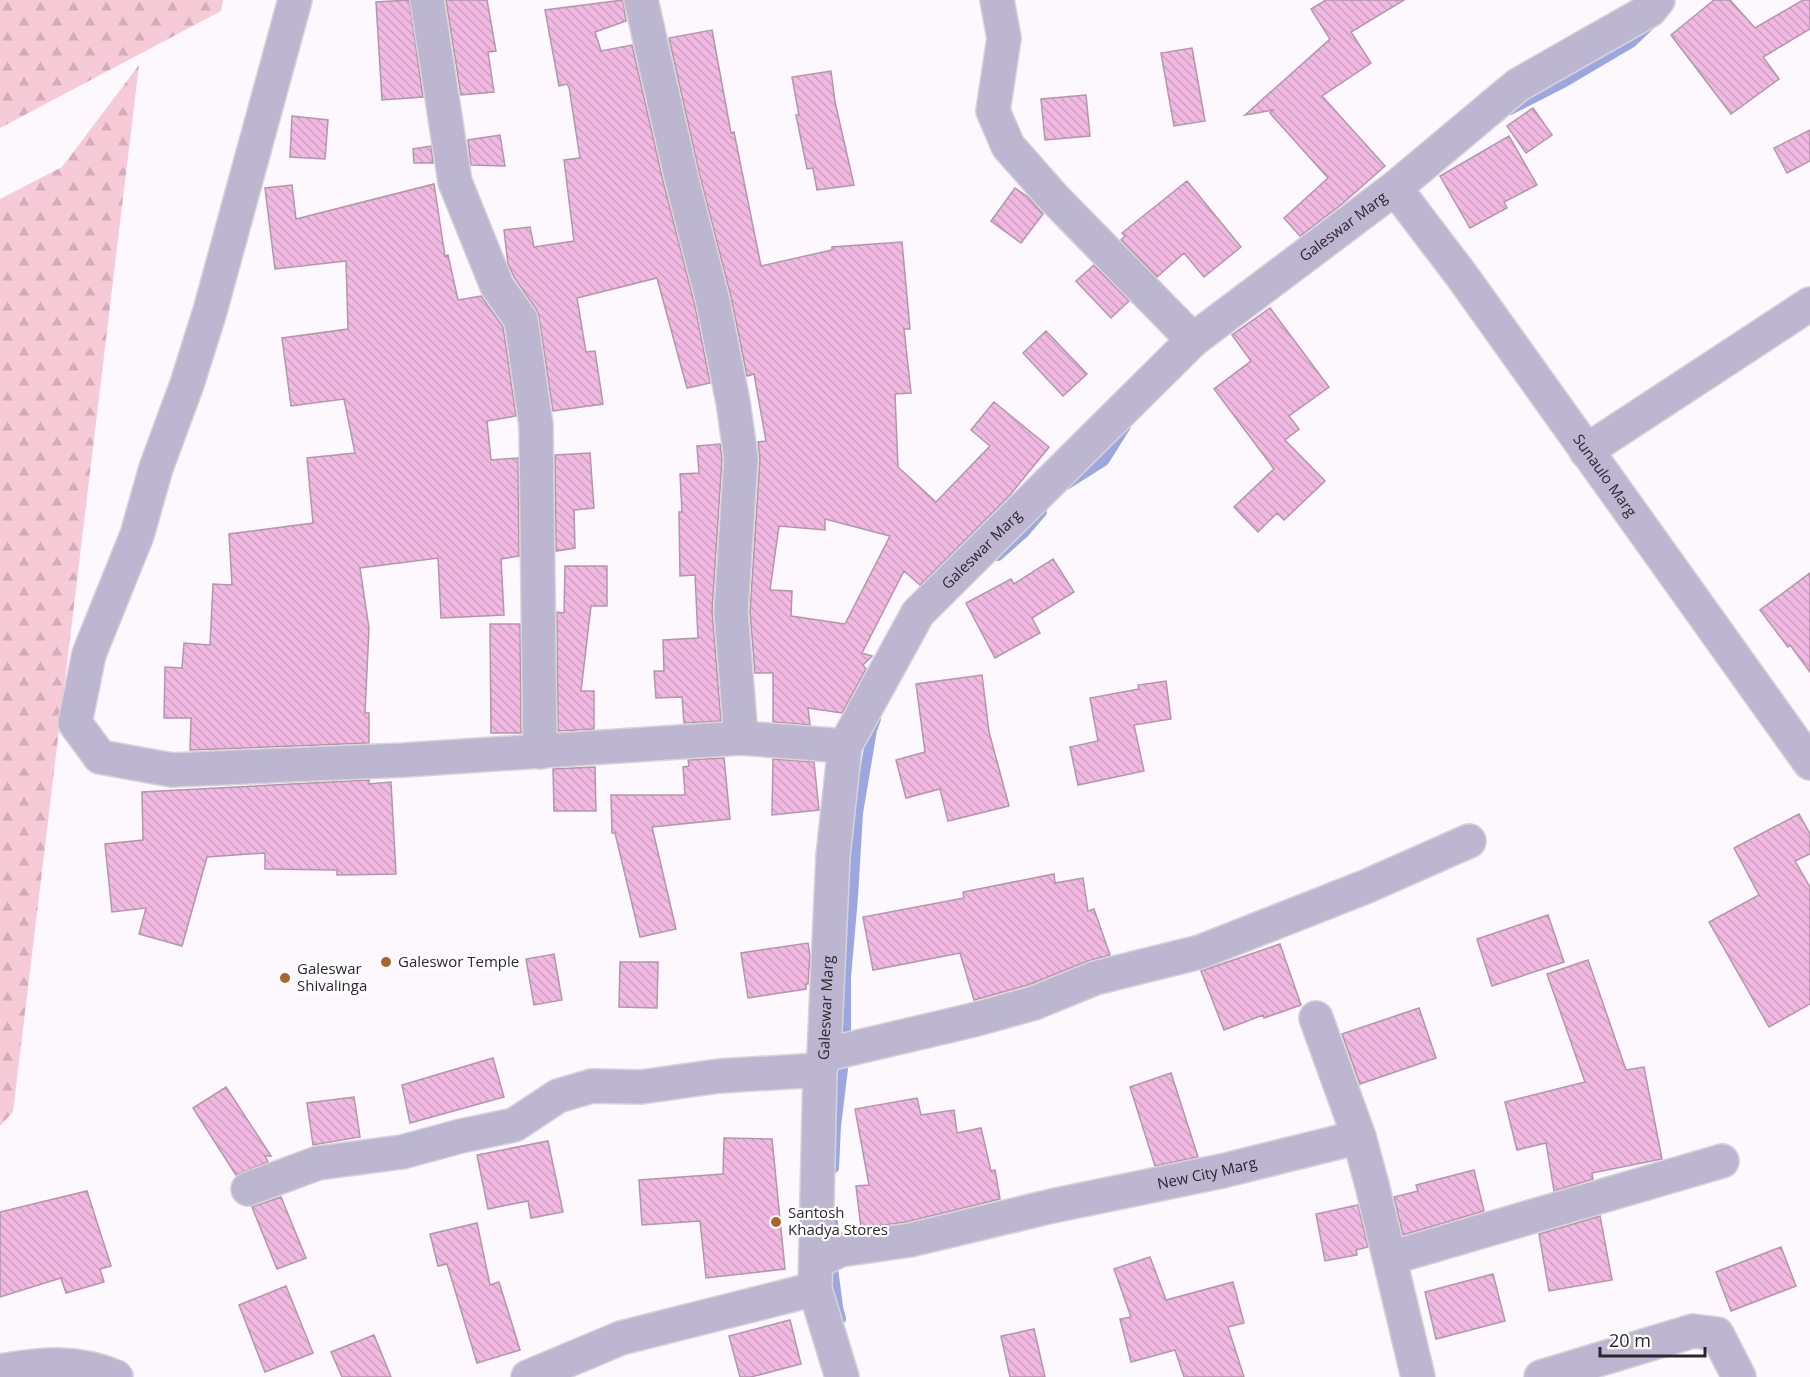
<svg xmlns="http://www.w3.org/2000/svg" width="1810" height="1377" viewBox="0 0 1810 1377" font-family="'Open Sans',sans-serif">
	<defs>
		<pattern id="forest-firs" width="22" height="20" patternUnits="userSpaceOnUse" patternTransform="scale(1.5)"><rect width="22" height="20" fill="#f7cad8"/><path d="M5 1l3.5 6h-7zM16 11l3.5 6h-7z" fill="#d4adba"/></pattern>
		<pattern id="building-back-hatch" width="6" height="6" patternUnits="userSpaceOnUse" patternTransform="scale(1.5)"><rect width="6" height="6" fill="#f1b9e1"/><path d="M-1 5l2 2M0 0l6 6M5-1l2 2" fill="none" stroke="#cf9fc1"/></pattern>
	</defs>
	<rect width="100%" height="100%" fill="#fcf8fe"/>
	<path fill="url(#forest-firs)" d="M0,0H223L221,11L0,128Z
		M139,65L13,1112L0,1126V199L62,167Z"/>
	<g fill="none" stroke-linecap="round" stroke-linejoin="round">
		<path stroke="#9ca7df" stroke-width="10" d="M1510,110L1565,82L1631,43L1650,25
			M1066,485L1104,461L1126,426
			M998,556L1024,533L1042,512
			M846,1046V977L853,897L858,813L872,730L876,719
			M834,1168L836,1126L843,1069
			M832,1210L835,1246
			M833,1268L838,1307L841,1319"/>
	</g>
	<path fill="url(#building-back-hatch)" stroke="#b296aa" stroke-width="1.5" fill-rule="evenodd" d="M409,0L423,97L382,100L376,2Z
		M446,0H487L496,51L488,52L494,92L461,95Z
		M623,0L626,21L595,32L601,51L632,45L663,181L695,306L710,383L687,388L657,278L577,298L586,352L595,351L603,404L553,411L539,317L536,309L514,277L508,264L504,230L530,227L534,247L574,241L564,160L580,158L569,87L567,84L559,86L545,10Z
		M1326,0H1404L1351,32L1371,63L1322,96L1385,166L1342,204L1300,236L1284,218L1328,178L1270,113L1273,110L1245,115L1330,39L1311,9Z
		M1714,0H1730L1755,28L1803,0H1810V29L1763,57L1779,79L1731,114L1671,35Z
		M712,30L731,133L734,132L761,266L832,250V247L902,242L910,329H904L911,393L895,394L898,467L936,502L990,446L971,430L994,402L1049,447L1010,495L920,585L904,571L862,653L872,656L863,665L866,669L842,713L808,708L810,725L773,722V673H755L750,612L760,459L758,442L766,441L754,374L747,376L731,297L699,172L669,38ZM825,519L890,536L845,624L791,616L792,591L770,590L779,526L825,530Z
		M1192,48L1205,121L1174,126L1161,53Z
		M831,71L835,102L854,185L817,190L813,168L807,169L796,115H799L792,77Z
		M1086,95L1090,136L1045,140L1041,99Z
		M1533,108L1552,135L1526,153L1507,126Z
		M292,116L328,120L325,159L290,157Z
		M1810,130V161L1787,173L1774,148Z
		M500,135L505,166L471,165L468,140Z
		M1509,136L1537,185L1504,202L1507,208L1470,228L1440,176Z
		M431,146L433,163H414L413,149Z
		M1187,181L1241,247L1204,277L1184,253L1157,277L1121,240L1125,236L1122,233Z
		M434,184L445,256L448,255L458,300L481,296L503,327L516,416L487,421L491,460L518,458L519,556L501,559L504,615L441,618L438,558L360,568L369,628L365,713H369V743L190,750L191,718H164L165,667L182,668L184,643L210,645L213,584L232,585L229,534L313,523L307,458L355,453L344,399L291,406L282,338L348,329L346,261L275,269L265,188L292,185L296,219Z
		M1015,188L1028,197L1043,214L1021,243L991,221Z
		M1094,265L1129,301L1111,318L1076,281Z
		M1270,308L1329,387L1289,416L1299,429L1285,440L1325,481L1284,520L1277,513L1258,532L1234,507L1274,469L1214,389L1251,361L1232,335Z
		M1046,331L1087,374L1063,396L1023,353Z
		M720,444L722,459L712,611L721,721L684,723L682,697L656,698L654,671H664L663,640L698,638L695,575L680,576L679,512H682L680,474L699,473L697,446Z
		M590,453L594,508L574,510L575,548L556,551L555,455Z
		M1053,559L1074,592L1032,618L1040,633L995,658L966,603L1011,579L1014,584Z
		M565,566H607V606H591L581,691H594V729L558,731L557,612L564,613Z
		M1810,573V672L1790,645L1788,647L1760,610Z
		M490,624H520L521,733H491Z
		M982,675L989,732L1009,806L948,821L940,789L906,798L896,760L925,752L916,684Z
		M1166,681L1171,719L1134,725L1144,771L1078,785L1070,747L1098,741L1090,698L1139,689L1138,685Z
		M724,758L730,819L652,827L676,929L640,937L615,833H612L611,795H685L683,767L689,766L688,760Z
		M773,759L814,762L819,810L772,815Z
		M595,767L596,811H554L553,769Z
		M369,780V784L391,782L396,874L337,875V870L265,869V853L207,857L182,946L139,934L146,908L112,912L105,844L143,840L142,792Z
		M1799,814L1810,834V854L1795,861L1810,887V1004L1769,1027L1709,922L1759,895L1734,848Z
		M1054,874L1055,883L1083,878L1088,911L1094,909L1110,955L1088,961L1028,985L974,1000L960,953L873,970L863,917L964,898L963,892Z
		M1548,915L1564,962L1492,986L1477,939Z
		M808,943L810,955L808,984H806V989L748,998L741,953Z
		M1280,944L1301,1005L1264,1018L1263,1015L1224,1030L1201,971Z
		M554,954L562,1000L534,1005L526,959Z
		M1588,960L1626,1070L1644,1067L1662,1159L1592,1173L1593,1179L1554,1191L1546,1143L1517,1150L1505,1102L1585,1082L1547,974Z
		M620,962H658L657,1008L619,1007Z
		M1419,1008L1436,1058L1360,1084L1342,1034Z
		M493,1058L504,1097L410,1123L402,1085Z
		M1171,1073L1198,1157L1155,1166L1130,1087Z
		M226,1087L271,1156H265L268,1162L236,1175L193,1108Z
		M354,1097L360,1137L313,1145L307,1103Z
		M917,1098L921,1115L954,1110L957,1133L981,1128L991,1171L995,1170L1000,1199L906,1222L861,1228L856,1186L869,1185L855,1109Z
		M724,1138L772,1139L785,1269L706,1278L700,1221L642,1225L639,1180L723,1174Z
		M548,1141L563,1212L531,1218L528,1201L488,1209L477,1155Z
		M1474,1170L1484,1211L1403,1235L1394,1197L1418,1191L1416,1185Z
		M87,1191L111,1266L100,1269L104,1282L66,1293L61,1278L0,1297V1212Z
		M281,1197L306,1258L277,1269L252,1207Z
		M1358,1205L1368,1247L1356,1250L1357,1255L1325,1261L1316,1214Z
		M1600,1216L1612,1280L1549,1291L1539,1234Z
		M477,1223L490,1285L499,1282L520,1350L477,1363L447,1264L438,1266L430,1234Z
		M1781,1247L1796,1286L1731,1311L1716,1272Z
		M1150,1257L1166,1300L1233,1282L1244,1323L1228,1327L1244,1377H1184L1175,1350L1131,1362L1120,1319L1131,1317L1114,1269Z
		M1493,1274L1505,1321L1436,1339L1425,1292Z
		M286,1286L313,1353L265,1372L239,1305Z
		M790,1320L801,1364L751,1377H740L729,1336Z
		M1034,1329L1045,1377H1010L1001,1336Z
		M374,1335L391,1377H342L331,1352Z"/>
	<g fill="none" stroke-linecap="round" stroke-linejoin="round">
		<defs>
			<g id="minor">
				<path d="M295,0L210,311L187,384L156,468L137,535L89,654L75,723L100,757L172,770L404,760L741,738L845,746"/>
				<path d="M427,0L455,182L497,286L521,320L536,425L540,752"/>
				<path d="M641,0L681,176L713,302L733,402L741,458L731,612L741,738"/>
				<path d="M997,0L1004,38L993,111L1008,146L1052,196L1193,340"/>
				<path id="s1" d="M1395,188L1462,276L1810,763"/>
				<path d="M1586,451L1810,304"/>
				<path d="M1316,1018L1359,1137"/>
				<path d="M824,1055L973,1020L1034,1003L1095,978L1200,952L1365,887L1469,841"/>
				<path d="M248,1189L318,1163L402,1152L461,1136L514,1125L558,1096L592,1086L641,1087L719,1076L820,1070"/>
				<path d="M1390,1258L1722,1161"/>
				<path id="s2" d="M816,1262L840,1250L910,1240L1052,1206L1222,1171L1359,1137L1372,1185L1418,1377"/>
				<path d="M0,1371C41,1364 76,1360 116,1377"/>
				<path d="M528,1377L621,1338L815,1289"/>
				<path id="s3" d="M842,1377L815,1289L820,1070L824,1055L833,856L845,746L918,613L1193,340L1395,188L1518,85L1650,10L1658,0"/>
				<path d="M1541,1377L1693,1331L1717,1334L1739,1377"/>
			</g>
		</defs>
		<use href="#minor" stroke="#d7d2d9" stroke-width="36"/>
		<use href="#minor" stroke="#bcb6d0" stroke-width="33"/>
	</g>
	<g fill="#a6662e" stroke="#fff" stroke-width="2">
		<circle cx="386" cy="962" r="6"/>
		<circle cx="285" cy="978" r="6"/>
		<circle cx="776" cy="1222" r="6"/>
	</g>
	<g text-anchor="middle" stroke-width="4.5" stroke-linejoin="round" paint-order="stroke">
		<g font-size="15" fill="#2c252f" stroke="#fff">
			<text dy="5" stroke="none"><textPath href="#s3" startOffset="1364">Galeswar Marg</textPath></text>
			<text dy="5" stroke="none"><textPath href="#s1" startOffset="356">Sunaulo Marg</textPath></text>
			<text dy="5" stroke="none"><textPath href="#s3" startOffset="878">Galeswar Marg</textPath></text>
			<text dy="5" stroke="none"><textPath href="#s3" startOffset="374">Galeswar Marg</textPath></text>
			<text dy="5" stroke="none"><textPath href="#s2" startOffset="402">New City Marg</textPath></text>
		</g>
		<g font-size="15" fill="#2c252f" stroke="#fff" text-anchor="start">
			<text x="398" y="967">Galeswor Temple</text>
			<text x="297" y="974">Galeswar<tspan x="297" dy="17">Shivalinga</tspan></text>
			<text x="788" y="1218">Santosh<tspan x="788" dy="17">Khadya Stores</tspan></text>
		</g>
	</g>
	<path d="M1600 1347v9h105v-9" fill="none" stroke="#2c252f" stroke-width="3"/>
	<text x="1609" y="1347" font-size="18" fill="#2c252f" stroke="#ffffff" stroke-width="4.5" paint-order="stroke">20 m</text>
</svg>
